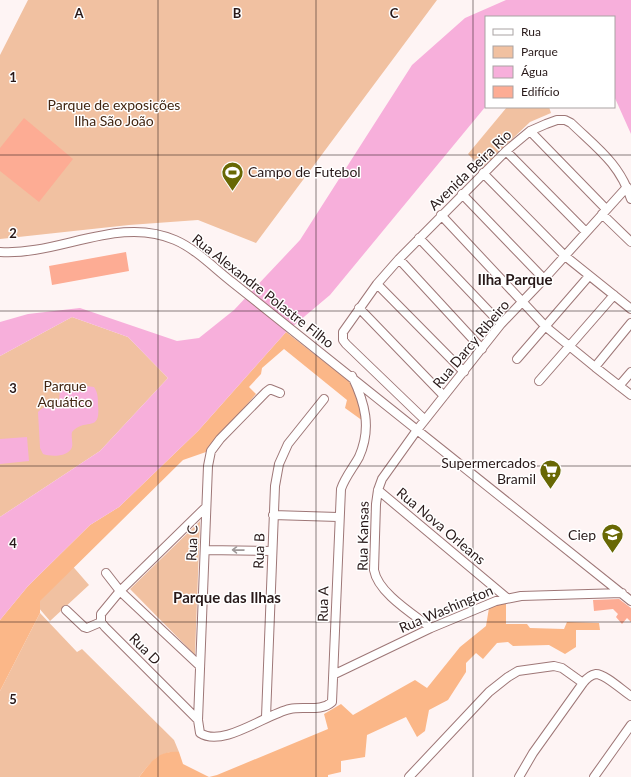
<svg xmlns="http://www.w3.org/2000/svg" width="631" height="777" viewBox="0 0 631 777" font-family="Lato,sans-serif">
	<rect width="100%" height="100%" fill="#fef4f4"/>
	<path fill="#f1c1a1" d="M28,0H437L256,243L198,220L129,225L0,239V55Z
		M507,107H549L551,113L530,122L482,168L468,154Z
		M72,317L128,337L168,378L100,451L0,517V356Z
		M200,521L195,655L130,589Z
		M69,562L89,585L50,621L32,600Z
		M40,613L77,652L82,649L174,740L179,752C158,751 151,762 139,777H0V691Z"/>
	<path fill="#fbb788" d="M286,332L349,381L362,407L363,421L345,408L347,400L284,349L262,368L261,374L249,387L256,394L206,452L183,460L40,601V613L0,691V620L28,586L90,525L119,507L198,431Z
		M506,602V624H527L530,628L564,629L567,622L599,623L600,630H576V647L565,654L549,645L513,646L508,642L497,643L483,659L476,653L466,663V672L448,700L429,710L425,731L417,737L406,717L367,735L365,757L341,761V772L328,775V777H139C151,762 158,750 179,752L183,764L209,777L217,775L328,729L324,714L341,704L353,715L415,680L427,688L460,647L486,626L489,608Z"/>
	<path fill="#f7afdb" d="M506,0H631V134L614,96V17H486V106L330,295L286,332L198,431L119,507L90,525L28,586L0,620V517L100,451L168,378L128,337L72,317L0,356V322L28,314L80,308L177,341L199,338L234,310L300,240L412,65L465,18Z
		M86,386L94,387C98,393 98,398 98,405C101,434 85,417 72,432C71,437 73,443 72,447C69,457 51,457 43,454L40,448L38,412C44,405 52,406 59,400L60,391Z
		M27,437L29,461L0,464V439Z"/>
	<path fill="#fdac94" d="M24,118L73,159L39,202L0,171V148Z
		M126,252L129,271L52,285L49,266Z
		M619,599L631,608V622L627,618L622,624L616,617L618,614L613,609L594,611L593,600Z"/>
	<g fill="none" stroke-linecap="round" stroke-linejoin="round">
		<defs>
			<path id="minor" d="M530,131L606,209
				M506,151L586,232
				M483,173L565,256L631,309
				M462,194L544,279
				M602,214L631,242
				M441,215L546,327L595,367L631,395
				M419,238L501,324
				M0,252C58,256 119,215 175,240C196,249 214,268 232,282L631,601
				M399,259L482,349
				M377,284L464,372
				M359,308L444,396
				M517,359L589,276
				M595,367L631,323
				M539,381L614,295
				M619,386L631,372
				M280,393L270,389L266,392L220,439L211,451L208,466L198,720L200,733C223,748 266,714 290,709C304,706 321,712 332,702L341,489C345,477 353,468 359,457C372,428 365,403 352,376
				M425,420L346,344L343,340V332L377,284L399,259L506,151L530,131L546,124L557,120H565L571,123C597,148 620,164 631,199
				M378,490L507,598
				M273,515L338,517
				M205,550L272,551
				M106,573L120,591L200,666
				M66,610L84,627L87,628L101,622
				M431,628C413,614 378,593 374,570L376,504L378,490L382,479L417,430L501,324L544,279L627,187
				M335,674L431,628L496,601L521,596L622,593
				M266,717L275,486L279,464L288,444L324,399
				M198,720L105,627L101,622V614L120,591L206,507
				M409,777L489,692L508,677L518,671L554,666L562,668L583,683
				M519,777L533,753L583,683C586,679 590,675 596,674C605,674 623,691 631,696
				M594,777L631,725"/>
		</defs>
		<use href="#minor" stroke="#9e7777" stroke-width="10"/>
		<use href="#minor" stroke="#fff" stroke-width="8"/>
	</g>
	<defs><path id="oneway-shaft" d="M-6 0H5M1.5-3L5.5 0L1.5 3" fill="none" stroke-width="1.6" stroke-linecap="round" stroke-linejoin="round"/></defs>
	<use stroke="#9e9898" href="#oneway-shaft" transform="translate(238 550) rotate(-179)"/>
	<path fill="none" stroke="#281919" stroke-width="1" stroke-opacity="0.55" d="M158,0V777M316,0V777M473,0V777M0,155H631M0,311H631M0,466H631M0,622H631"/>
	<defs>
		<symbol id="stadium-pin" viewBox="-11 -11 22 30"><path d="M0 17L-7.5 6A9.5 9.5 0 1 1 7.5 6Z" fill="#686804" stroke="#fff"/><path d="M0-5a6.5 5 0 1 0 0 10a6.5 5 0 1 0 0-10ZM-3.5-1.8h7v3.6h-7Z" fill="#fff"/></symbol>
		<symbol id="supermarket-pin" viewBox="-11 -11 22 30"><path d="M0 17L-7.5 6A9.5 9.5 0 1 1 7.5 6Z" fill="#686804" stroke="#fff"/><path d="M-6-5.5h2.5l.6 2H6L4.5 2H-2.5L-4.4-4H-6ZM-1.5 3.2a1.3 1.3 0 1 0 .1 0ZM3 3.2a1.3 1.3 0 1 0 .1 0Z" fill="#fff"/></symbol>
		<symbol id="school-pin" viewBox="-11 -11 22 30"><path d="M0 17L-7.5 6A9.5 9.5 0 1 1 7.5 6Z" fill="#686804" stroke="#fff"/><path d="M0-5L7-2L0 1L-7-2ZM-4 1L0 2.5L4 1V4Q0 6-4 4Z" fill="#fff"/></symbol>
	</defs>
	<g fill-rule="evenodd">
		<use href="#stadium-pin" x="220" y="160" width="25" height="34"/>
		<use href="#supermarket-pin" x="538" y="458" width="25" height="34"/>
		<use href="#school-pin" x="600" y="522" width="25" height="34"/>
	</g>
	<g text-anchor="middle" stroke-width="3" stroke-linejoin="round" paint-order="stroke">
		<g font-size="14" fill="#412511" stroke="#fff">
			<text x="114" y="110">Parque de exposições<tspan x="114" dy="16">Ilha São João</tspan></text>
			<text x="65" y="391">Parque<tspan x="65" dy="16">Aquático</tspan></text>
		</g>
		<g font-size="14" fill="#281919" stroke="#fff">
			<text transform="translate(470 170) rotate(-44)" y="5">Avenida Beira Rio</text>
			<text transform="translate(263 291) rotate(38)" y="5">Rua Alexandre Polastre Filho</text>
			<text transform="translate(471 344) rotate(-50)" y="5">Rua Darcy Ribeiro</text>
			<text transform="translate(441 526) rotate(40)" y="5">Rua Nova Orleans</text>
			<text transform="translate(363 536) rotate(-89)" y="5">Rua Kansas</text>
			<text transform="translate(192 543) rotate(-88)" y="5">Rua C</text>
			<text transform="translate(259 551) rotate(-88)" y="5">Rua B</text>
			<text transform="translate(323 604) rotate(-89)" y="5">Rua A</text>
			<text transform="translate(446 609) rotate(-23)" y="5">Rua Washington</text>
			<text transform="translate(145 649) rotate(45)" y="5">Rua D</text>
		</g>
		<g font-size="14" fill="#281919" stroke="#fff" text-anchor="end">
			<text x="248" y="177" text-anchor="start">Campo de Futebol</text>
			<text x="536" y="468">Supermercados<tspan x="536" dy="16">Bramil</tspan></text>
			<text x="596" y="540">Ciep</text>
		</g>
		<g font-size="15" font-weight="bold" fill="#281919" stroke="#fff">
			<text x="515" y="285">Ilha Parque</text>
			<text x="227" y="603">Parque das Ilhas</text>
		</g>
	</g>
	<g font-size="13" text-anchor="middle" font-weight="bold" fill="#281919" stroke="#fff" stroke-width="3" stroke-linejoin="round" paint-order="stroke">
		<text x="79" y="18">A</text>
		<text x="237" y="18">B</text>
		<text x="394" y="18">C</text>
		<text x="13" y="82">1</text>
		<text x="13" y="238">2</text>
		<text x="13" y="393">3</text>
		<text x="13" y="548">4</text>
		<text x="13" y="704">5</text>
	</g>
	<rect x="485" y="16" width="130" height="92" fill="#ffffff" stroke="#a9a3a3"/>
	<rect x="493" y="29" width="20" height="6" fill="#ffffff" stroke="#a9a3a3"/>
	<text x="521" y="36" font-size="12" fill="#281919">Rua</text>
	<rect x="493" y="46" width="20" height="12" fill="#f1c1a1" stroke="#a9a3a3"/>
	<text x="521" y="56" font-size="12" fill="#281919">Parque</text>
	<rect x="493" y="66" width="20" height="12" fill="#f7afdb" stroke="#a9a3a3"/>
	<text x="521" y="76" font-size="12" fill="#281919">Água</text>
	<rect x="493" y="86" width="20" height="12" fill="#fdac94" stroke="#a9a3a3"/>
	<text x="521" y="96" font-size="12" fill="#281919">Edifício</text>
</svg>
